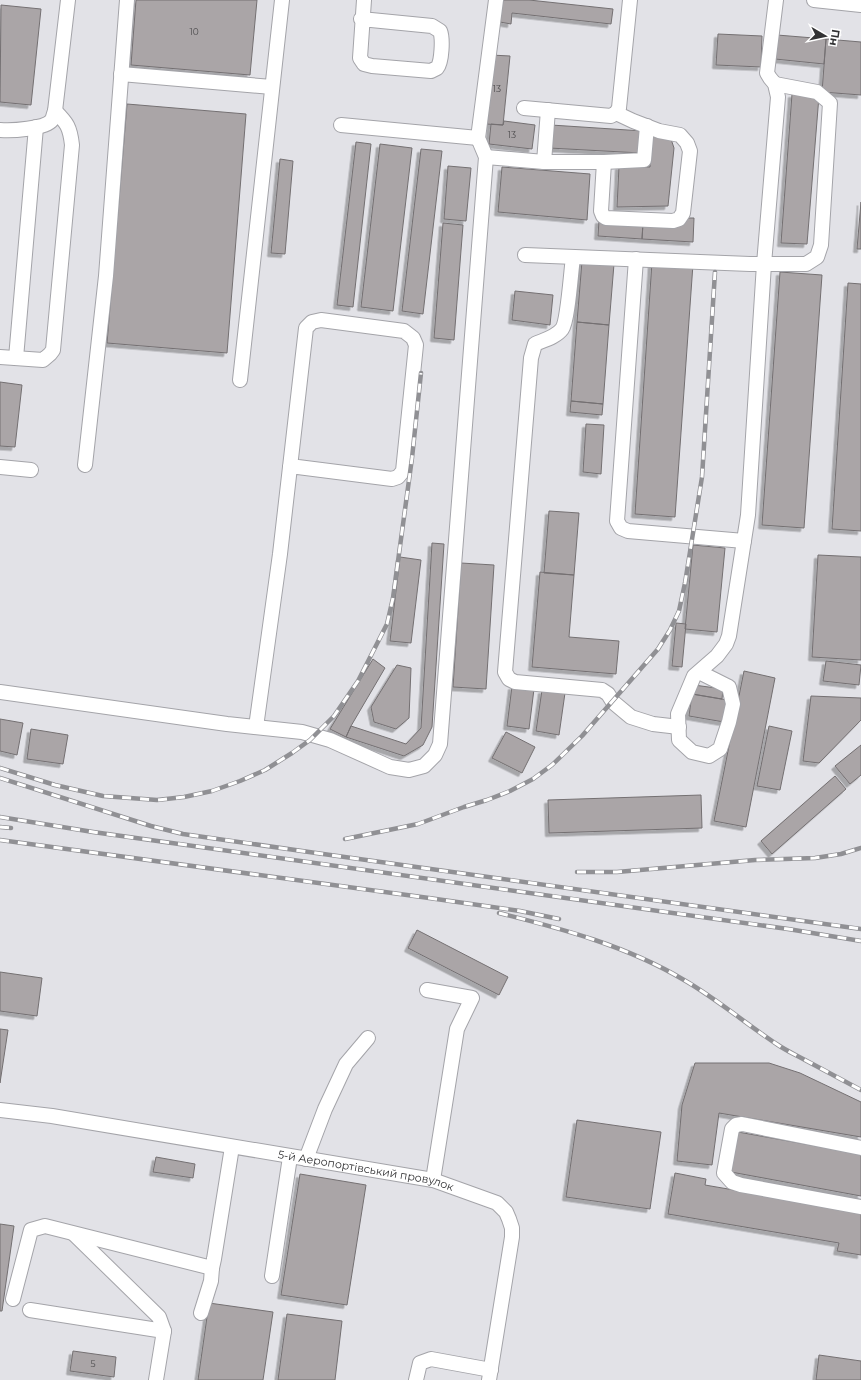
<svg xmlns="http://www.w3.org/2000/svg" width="861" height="1380" viewBox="0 0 861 1380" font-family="Montserrat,sans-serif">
	<defs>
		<filter id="shadow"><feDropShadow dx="-3.5" dy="3.5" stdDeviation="0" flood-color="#0004"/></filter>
	</defs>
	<rect width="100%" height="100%" fill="#e2e2e7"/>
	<path fill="#aaa5a7" stroke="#747072" filter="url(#shadow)" d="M136,0H257L250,75L131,65Z
		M503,0H529L613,9L611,24L512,13L511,24L500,22Z
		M1,5L41,9L31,105L0,102Z
		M718,34L762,36L761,67L716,65Z
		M777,35L826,39L824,64L775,59Z
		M826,39L861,42V95L822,92Z
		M491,55L510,56L503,125L485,124Z
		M792,94L819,96L807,244L781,243Z
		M127,104L246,114L227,353L107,343Z
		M504,121L535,125L532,149L489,144L491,124L503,125Z
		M551,125L643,131L641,153L549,148Z
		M652,130L669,133L674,148L668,206L617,207L619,166L650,167Z
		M356,142L371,144L353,307L337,305Z
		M380,144L412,148L393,311L361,307Z
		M421,149L442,151L423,314L402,311Z
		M280,159L293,161L285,254L271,253Z
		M448,166L471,168L466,221L444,219Z
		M502,167L590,174L587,220L498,212Z
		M861,202V249H857Z
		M680,218H694L693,242L642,239L643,223Z
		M599,220L643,223L642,239L598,236Z
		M443,223L463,225L454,340L434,338Z
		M582,261L614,264L609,325L577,322Z
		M652,262L693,264L675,517L635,514Z
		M780,272L822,275L804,528L762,525Z
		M848,283L861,284V531L832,529Z
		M515,291L553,295L550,325L512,320Z
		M577,322L609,325L603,404L571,401Z
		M0,382L22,385L15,447L0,446Z
		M571,401L603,404L602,415L570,412Z
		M586,424L604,425L601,474L583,472Z
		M549,511L579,513L574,575L544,573Z
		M432,543L444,544L432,727L423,745L404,756L346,737L351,726L406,744L421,728Z
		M693,545L725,548L717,632L685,629Z
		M818,555L861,557V660L812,657Z
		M400,557L421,560L411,643L390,641Z
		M461,563L494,565L486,689L453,687Z
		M540,572L574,575L569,637L619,641L616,674L532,667Z
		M676,623L686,624L682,667L672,666Z
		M373,659L385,668L351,726L346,737L330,729Z
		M826,661L861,665L859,685L823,681Z
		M397,665L411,668L409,718L396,729L374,722L371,707Z
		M744,671L775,678L746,827L714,821Z
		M694,685L723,689L722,699L692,694Z
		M512,686L534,689L529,729L507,726Z
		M542,690L565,693L559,735L536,731Z
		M692,694L727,700L724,722L689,716Z
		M811,696L861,698V720L819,763L803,761Z
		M0,719L23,723L17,755L0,751Z
		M769,726L792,731L780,790L757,786Z
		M31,729L68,735L63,764L27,759Z
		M506,732L535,747L522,773L492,758Z
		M861,745V775L850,784L835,766Z
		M835,776L846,789L772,854L761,841Z
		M701,795L702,828L549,833L548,800Z
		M417,930L508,977L499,995L408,948Z
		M0,972L42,978L37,1016L0,1011Z
		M0,1029L8,1030L0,1083Z
		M695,1063H769L800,1073L861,1102V1137L719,1113L712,1165L677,1161L682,1105Z
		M577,1120L661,1132L650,1209L566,1197Z
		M738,1132L861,1154V1196L731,1172Z
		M156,1157L195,1164L193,1178L153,1172Z
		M675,1173L706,1179L705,1185L861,1212V1255L837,1251L839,1243L668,1214Z
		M300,1174L366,1185L347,1305L281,1295Z
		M0,1224L14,1226L2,1311H0Z
		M209,1303L273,1312L263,1380H198Z
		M287,1314L342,1321L335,1380H278Z
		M73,1351L116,1357L114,1377L70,1371Z
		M819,1355L861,1361V1380H816Z"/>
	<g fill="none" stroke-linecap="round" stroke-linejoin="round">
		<defs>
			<g id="minor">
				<path d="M814,0L861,5"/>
				<path d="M361,19L432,26L440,31C443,38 442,62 437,68C435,69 433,70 431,71L372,66L364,64L360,58L364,0"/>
				<path d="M121,74L272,87"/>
				<path d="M524,108L611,116L616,113L619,108L630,0"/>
				<path d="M341,125L478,138"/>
				<path d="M0,130C11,131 45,129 52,120C53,118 54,113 55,111L68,0"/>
				<path d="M486,157L544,162H604L644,160L647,126"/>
				<path d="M544,162L548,110"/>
				<path d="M604,162L601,211L603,216L606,218L673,221L679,219L683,213L690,151L687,143L680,135L659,131L633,121L616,113"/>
				<path d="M525,255L750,264H806L817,257L821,245L830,103L817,92L775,84"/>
				<path d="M573,258C571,270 568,321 562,329C556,337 544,340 535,344L531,358L505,672L509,679L515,682L602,690L608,694L613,702L631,717L653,724L679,727"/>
				<path d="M636,259L617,521L621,528L628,531L744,541"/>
				<path d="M0,357L43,360L50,354L53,350L72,145C70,127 67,123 55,111"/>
				<path d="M16,358L36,127"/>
				<path d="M240,380L282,0"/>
				<path d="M85,465L106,276L127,0"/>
				<path d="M0,467L31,470"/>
				<path d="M699,672L729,687L733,704L729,722L720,749L709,756L692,752L679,740L678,714L694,676L717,656L726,644L729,636L748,515L764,264L778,97L775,84L770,78L767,73L776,0"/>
				<path d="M0,692L227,724L302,732L330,740L390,767L409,770L424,766L435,755L440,744L486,157L478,138L496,0"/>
				<path d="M256,727L280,554L306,328L312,322L321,320L404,331L413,338L416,345L403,471L398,477L392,479L290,466"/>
				<path d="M427,990L472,998L457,1029L433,1180"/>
				<path id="s1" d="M0,1110L52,1116L433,1180L497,1203L506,1212L509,1219L512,1228V1237L489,1380"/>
				<path d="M861,1148L742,1124L736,1125L732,1129L724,1173L732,1182L741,1185L861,1207"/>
				<path d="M306,1159L325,1109L346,1064L368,1038"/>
				<path d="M74,1234L159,1317L164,1331"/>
				<path d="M272,1276L290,1157"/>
				<path d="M13,1299L31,1230L45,1226L212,1268"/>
				<path d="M30,1310L164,1331L156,1380"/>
				<path d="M201,1313L211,1281L212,1268L214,1259L232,1147"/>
				<path d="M416,1380L420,1363L431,1359L491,1370"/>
			</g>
		</defs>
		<use href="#minor" stroke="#a4a4a9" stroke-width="16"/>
		<use href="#minor" stroke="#fff" stroke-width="14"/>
		<defs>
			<path id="rail" d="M0,768L55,785L103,796L157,800L184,797L212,791L240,781L265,770L292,753L310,740L334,716L358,681L387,624L393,598L412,458L421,373
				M0,778L151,826L183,834L316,853L861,929
				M0,817L93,832L788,929L861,941
				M0,827L11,828
				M345,839L418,824L464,807L487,800L510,791L533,779L552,765L582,736L658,649L670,630L679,611L685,583L702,477L715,272
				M0,840L429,898L520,911L559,919
				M577,872H617L755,860L815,858L841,854L861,848
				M499,913C563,929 627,946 684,980C717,999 746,1024 778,1045C787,1051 796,1055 805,1060C824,1070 842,1080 861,1090"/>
		</defs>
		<use href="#rail" stroke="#909094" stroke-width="4.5"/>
		<use href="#rail" stroke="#fff" stroke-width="3" stroke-dasharray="9" stroke-linecap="butt"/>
	</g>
	<g text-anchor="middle" stroke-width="3" stroke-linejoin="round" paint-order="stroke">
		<g font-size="9" fill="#4f4e50">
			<text x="194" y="35">10</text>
			<text x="497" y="92">13</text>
			<text x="512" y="138">13</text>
			<text x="93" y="1367">5</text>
		</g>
		<g font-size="11" fill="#313133" stroke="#fff">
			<text dy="4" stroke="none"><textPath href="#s1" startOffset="371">5-й Аеропортівський провулок</textPath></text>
		</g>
	</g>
	<g transform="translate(825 36) rotate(99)" stroke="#ffffff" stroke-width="3" paint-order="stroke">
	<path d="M0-3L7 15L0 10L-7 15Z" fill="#313133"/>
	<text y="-6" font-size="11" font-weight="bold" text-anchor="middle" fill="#313133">Пн</text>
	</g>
</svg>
